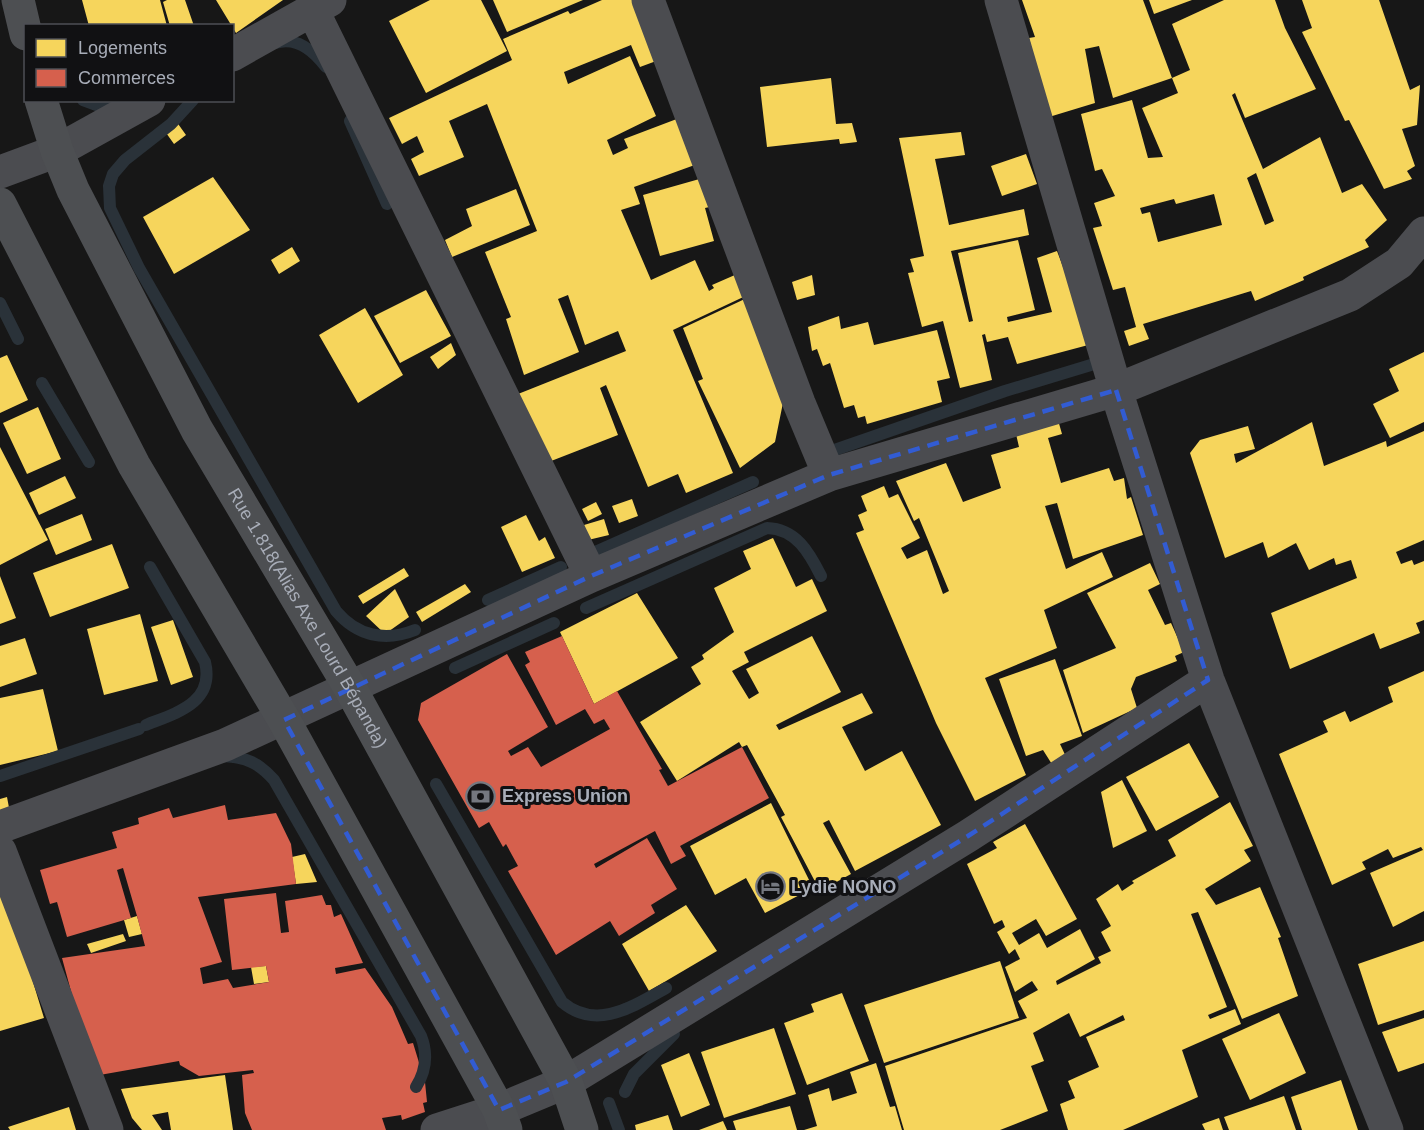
<svg xmlns="http://www.w3.org/2000/svg" width="1424" height="1130" viewBox="0 0 1424 1130" font-family="Helvetica,sans-serif">
	<rect width="100%" height="100%" fill="#171717"/>
	<path fill="#f6d55c" fill-rule="evenodd" d="M82,0H160L167,26H89Z
		M167,0H185L194,26H170L163,2Z
		M216,0H283L236,33Z
		M430,0H481L507,51L426,93L389,21Z
		M493,0H583L507,32Z
		M602,0H636L667,57L640,67L631,45L564,72L568,84L630,56L656,116L607,140L613,155L628,148L624,139L682,117L703,162L634,187L640,204L621,210L651,280L695,260L709,291L714,288L712,285L744,271L754,292L673,330L733,473L686,493L678,474L648,487L606,385L600,388L618,435L546,463L513,396L626,351L618,331L585,345L568,295L558,299L579,352L524,375L506,319L511,317L485,252L537,231L487,104L449,121L464,157L419,176L411,159L424,152L417,136L402,144L389,118L512,60L503,39L568,11L570,14Z
		M1022,0H1143L1172,78L1113,98L1099,46L1085,49L1095,103L1049,117L1029,38L1035,37Z
		M1149,0H1192L1154,14Z
		M1224,0H1275L1285,28L1316,89L1245,118L1235,93L1232,95L1263,169L1320,137L1342,193L1362,184L1387,220L1365,240L1369,247L1303,277L1304,280L1255,301L1251,291L1143,324L1149,339L1129,346L1124,331L1136,327L1125,287L1113,290L1093,228L1102,226L1094,203L1115,196L1102,169L1095,171L1081,114L1132,100L1148,158L1163,157L1142,108L1178,93L1172,78L1190,70L1172,24ZM1256,173L1274,221L1265,225L1247,178ZM1214,194L1222,225L1158,242L1150,212L1142,214L1140,208L1174,199L1176,204Z
		M1302,0H1379L1410,90L1420,85L1417,125L1402,129L1415,166L1407,171L1412,179L1384,189L1349,120L1345,121L1302,32L1312,28Z
		M831,78L836,124L852,123L857,142L840,144L839,139L767,147L760,87Z
		M176,121L186,135L174,144L164,130Z
		M961,132L965,155L935,159L949,225L1024,209L1029,235L951,251L969,322L973,321L958,253L1018,240L1035,310L1007,317L1008,322L1052,312L1037,258L1057,251L1092,344L1017,364L1008,337L987,342L985,334L982,335L992,380L960,388L943,321L922,327L908,273L914,272L910,259L924,256L899,138Z
		M1026,154L1037,184L1002,196L991,166Z
		M710,176L718,205L705,208L714,241L660,256L643,195Z
		M213,177L250,230L174,274L143,217Z
		M516,189L530,225L452,257L445,240L472,226L466,209Z
		M292,247L300,261L279,274L271,260Z
		M812,275L815,295L797,300L792,282Z
		M426,290L451,336L400,363L374,316Z
		M749,297L786,388L775,442L740,468L698,381L703,379L683,328Z
		M365,308L403,375L358,403L319,335Z
		M839,316L841,329L868,322L874,345L937,330L950,378L937,381L942,402L867,424L865,416L858,418L854,405L844,408L830,363L823,366L817,349L812,351L808,327Z
		M451,343L456,355L438,369L430,357Z
		M1424,352V422L1390,438L1373,404L1399,391L1389,369Z
		M7,355L28,400L0,413V358Z
		M38,407L61,459L27,474L3,423Z
		M1058,420L1062,434L1048,438L1061,483L1109,468L1114,481L1124,478L1127,499L1131,497L1143,535L1073,559L1057,503L1045,506L1066,569L1102,552L1113,577L1044,610L1057,648L985,678L1026,775L975,801L936,723L856,533L864,530L858,515L867,511L861,496L884,486L889,498L898,494L920,538L901,548L907,559L927,550L943,594L949,591L919,518L914,521L896,481L946,463L963,502L1001,488L991,455L1019,447L1016,434Z
		M1312,422L1324,466L1386,441L1387,447L1424,431V540L1396,552L1401,564L1412,560L1414,565L1424,561V620L1416,623L1420,633L1380,649L1374,633L1290,669L1271,613L1357,578L1351,560L1336,565L1334,558L1309,570L1296,543L1268,558L1263,542L1225,558L1190,453L1200,440L1248,426L1255,449L1234,454L1236,463Z
		M0,447L48,540L0,565Z
		M65,476L76,498L39,515L29,493Z
		M632,499L638,516L619,523L612,506Z
		M596,502L602,514L588,521L582,509Z
		M82,514L92,540L56,555L45,529Z
		M526,515L539,541L545,537L555,558L522,572L501,527Z
		M604,519L609,535L588,540L584,525Z
		M773,538L796,587L812,579L827,611L744,652L749,662L732,671L749,699L759,693L746,669L812,636L841,692L776,725L779,730L862,693L873,713L842,727L865,771L902,751L941,825L855,871L829,820L823,823L851,874L820,891L781,817L785,815L747,745L742,747L739,742L677,781L640,722L701,684L691,667L704,659L702,655L734,632L714,588L751,569L743,551Z
		M112,544L129,588L50,617L33,573Z
		M1150,563L1160,584L1148,590L1165,625L1171,623L1184,652L1175,656L1177,661L1136,677L1131,689L1137,708L1083,733L1063,670L1116,648L1087,593Z
		M404,568L409,576L363,604L358,596Z
		M0,576L16,618L0,624Z
		M465,584L471,592L422,622L416,612Z
		M395,589L409,617L385,634L366,616Z
		M637,593L678,658L594,704L560,632Z
		M140,614L158,681L104,695L87,629Z
		M173,620L193,677L171,685L151,627Z
		M25,638L37,674L0,687V646Z
		M1055,659L1082,736L1060,744L1068,761L1055,769L1043,750L1026,756L999,679Z
		M1424,671V911L1393,927L1370,873L1423,850L1421,847L1393,858L1388,849L1362,862L1366,869L1332,885L1279,754L1328,732L1323,721L1345,711L1350,722L1393,702L1388,687Z
		M43,689L58,751L0,765V698Z
		M1189,743L1219,797L1156,831L1126,777Z
		M1122,780L1147,831L1113,848L1101,792Z
		M7,797L10,813L0,815V799Z
		M1230,802L1253,846L1244,850L1251,861L1205,889L1216,905L1260,887L1281,937L1278,938L1298,996L1242,1019L1198,912L1191,914L1227,1007L1208,1015L1210,1019L1235,1009L1241,1024L1182,1050L1198,1097L1123,1130H1068L1060,1104L1075,1098L1068,1081L1099,1067L1086,1037L1125,1020L1123,1015L1080,1037L1069,1013L1033,1033L1044,1061L1031,1066L1048,1111L1000,1130H904L885,1066L1027,1018L1018,1001L1038,990L1032,981L1015,992L1005,967L1020,959L1015,949L1009,954L997,932L1005,927L1002,920L994,924L967,864L997,848L993,842L1025,824L1077,919L1046,936L1036,919L1012,933L1019,945L1039,933L1047,948L1080,929L1095,959L1056,981L1057,985L1101,963L1098,957L1111,951L1101,932L1111,926L1096,899L1118,884L1122,891L1134,883L1132,881L1176,856L1168,840Z
		M771,803L813,888L765,913L746,878L715,895L690,846Z
		M305,854L317,882L296,884L292,857Z
		M1,877L44,1018L0,1031V878Z
		M686,905L717,951L649,991L622,944Z
		M137,916L142,934L129,937L124,920Z
		M123,934L126,941L91,953L87,944Z
		M1424,941V1010L1378,1025L1358,964Z
		M1000,961L1019,1018L884,1063L864,1005Z
		M266,966L269,982L254,984L251,967Z
		M842,993L869,1061L807,1085L784,1023L814,1012L811,1004Z
		M1279,1013L1306,1073L1250,1100L1222,1039Z
		M1424,1018V1063L1398,1072L1382,1032Z
		M774,1028L796,1094L724,1118L701,1052Z
		M689,1053L710,1105L681,1117L661,1065Z
		M876,1063L890,1107L895,1106L902,1130H804L817,1126L808,1095L829,1088L832,1101L857,1093L850,1072Z
		M225,1075L233,1130H171L168,1112L152,1115L162,1130H142L132,1118L121,1089Z
		M1341,1080L1358,1130H1302L1291,1097Z
		M1284,1096L1296,1130H1229L1224,1117Z
		M790,1106L797,1130H736L733,1121Z
		M69,1107L76,1130H10L8,1127Z
		M668,1115L673,1130H636L635,1125Z
		M1219,1118L1223,1130H1205L1202,1124Z
		M723,1121L727,1130H699Z"/>
	<path fill="#d6604d" d="M562,636L594,704L617,691L662,769L659,770L668,786L742,747L769,798L680,846L686,856L671,864L655,831L594,864L596,868L647,838L677,889L651,905L655,913L619,936L610,921L556,955L508,871L518,866L506,844L503,847L489,822L479,828L418,720L421,703L507,654L548,727L508,751L511,756L528,747L541,767L610,729L604,719L594,724L585,709L556,725L525,665L530,662L525,652Z
		M225,805L228,820L276,813L291,844L296,884L198,897L222,962L200,968L203,984L228,979L233,988L269,982L266,966L232,970L224,899L276,893L281,933L289,932L285,901L322,895L326,905H331L334,917L341,914L363,963L335,968L336,974L365,968L392,1007L408,1044L413,1043L425,1082L427,1102L423,1103L425,1112L402,1120L401,1115L382,1118L386,1130H252L245,1113L242,1075L254,1073L253,1070L199,1076L180,1065L179,1061L94,1076L62,958L145,946L137,916L123,868L117,870L131,918L67,937L57,902L50,904L40,870L117,848L112,832L139,824L138,818L169,808L173,818Z"/>
	<g fill="none" stroke-linecap="round" stroke-linejoin="round">
		<path stroke="#2a3239" stroke-width="12" d="M275,43C296,36 314,51 326,67
			M83,100L102,107L119,104
			M193,100L171,124L125,160L113,174L109,186L110,208L139,268L336,611C357,636 385,642 415,630
			M350,121L387,204
			M0,303L18,339
			M42,383L89,462
			M823,454L1005,391L1104,361
			M593,553L753,482
			M488,600L561,567
			M586,608L767,528C796,529 809,552 821,576
			M455,668L554,623
			M146,725C176,713 215,703 205,662L150,567
			M223,756C246,757 259,763 274,780L421,1036C428,1054 426,1071 416,1087
			M0,776L139,729
			M436,784L562,1002C596,1031 632,1007 666,988
			M625,1092L634,1074L674,1034
			M609,1103L619,1130"/>
		<path stroke="#4b4c50" stroke-width="33" d="M648,0L799,403L829,475
			M1001,0L1116,390L1208,680L1387,1130
			M313,11L591,576
			M232,55L330,0
			M0,172L57,151L149,100
			M0,827L225,745L591,576L829,475L1116,390L1350,295L1399,263L1424,233
			M0,851L107,1130
			M437,1130L499,1110L566,1082L968,836L1208,680"/>
		<g stroke="#4d4f52" stroke-width="33">
			<path d="M18,0L26,34"/>
			<path id="s1" d="M41,100L57,151L73,190L197,430L349,686L566,1082L582,1130"/>
			<path d="M0,204L134,465L284,720L499,1110L506,1130"/>
		</g>
	</g>
	<path fill="none" stroke="#325cd3" stroke-width="4.5" stroke-dasharray="12 8" stroke-linejoin="round" d="M1116,390L1208,680L968,836L566,1082L499,1110L284,720L591,576L829,475Z"/>
	<defs>
		<symbol id="bank-ring" viewBox="-11 -11 22 22"><circle r="9.5" fill="#111113" stroke="#757880" stroke-width="1.5"/><path d="M-6-4H6V4H-6ZM0-2.3a2.3 2.3 0 1 0 0 4.6a2.3 2.3 0 1 0 0-4.6Z" fill="#757880"/></symbol>
		<symbol id="hotel-ring" viewBox="-11 -11 22 22"><circle r="9.5" fill="#111113" stroke="#757880" stroke-width="1.5"/><path d="M-6-4.5h1.5V1H6V5H4.5V3h-9V5H-6ZM-4 0a1.8 1.8 0 1 1 3.6 0ZM.5 0V-2.5h3Q6-2.5 6 0Z" fill="#757880"/></symbol>
	</defs>
	<g fill-rule="evenodd">
		<use href="#bank-ring" x="464" y="780" width="33" height="33"/>
		<use href="#hotel-ring" x="754" y="870" width="33" height="33"/>
	</g>
	<g text-anchor="middle" stroke-width="6" stroke-linejoin="round" paint-order="stroke">
		<g font-size="18" fill="#a8adb8" stroke="#111113">
			<text dy="6" stroke="none"><textPath href="#s1" startOffset="584">Rue 1.818(Alias Axe Lourd Bépanda)</textPath></text>
		</g>
		<g font-size="18" font-weight="bold" fill="#a8adb8" stroke="#111113" text-anchor="start">
			<text x="502" y="802">Express Union</text>
			<text x="791" y="893">Lydie NONO</text>
		</g>
	</g>
	<rect x="24" y="24" width="210" height="78" fill="#111113" stroke="#4d4f55" stroke-width="1.5"/>
	<rect x="36" y="39" width="30" height="18" fill="#f6d55c" stroke="#4d4f55" stroke-width="1.5"/>
	<text x="78" y="54" font-size="18" fill="#a8adb8">Logements</text>
	<rect x="36" y="69" width="30" height="18" fill="#d6604d" stroke="#4d4f55" stroke-width="1.5"/>
	<text x="78" y="84" font-size="18" fill="#a8adb8">Commerces</text>
</svg>
